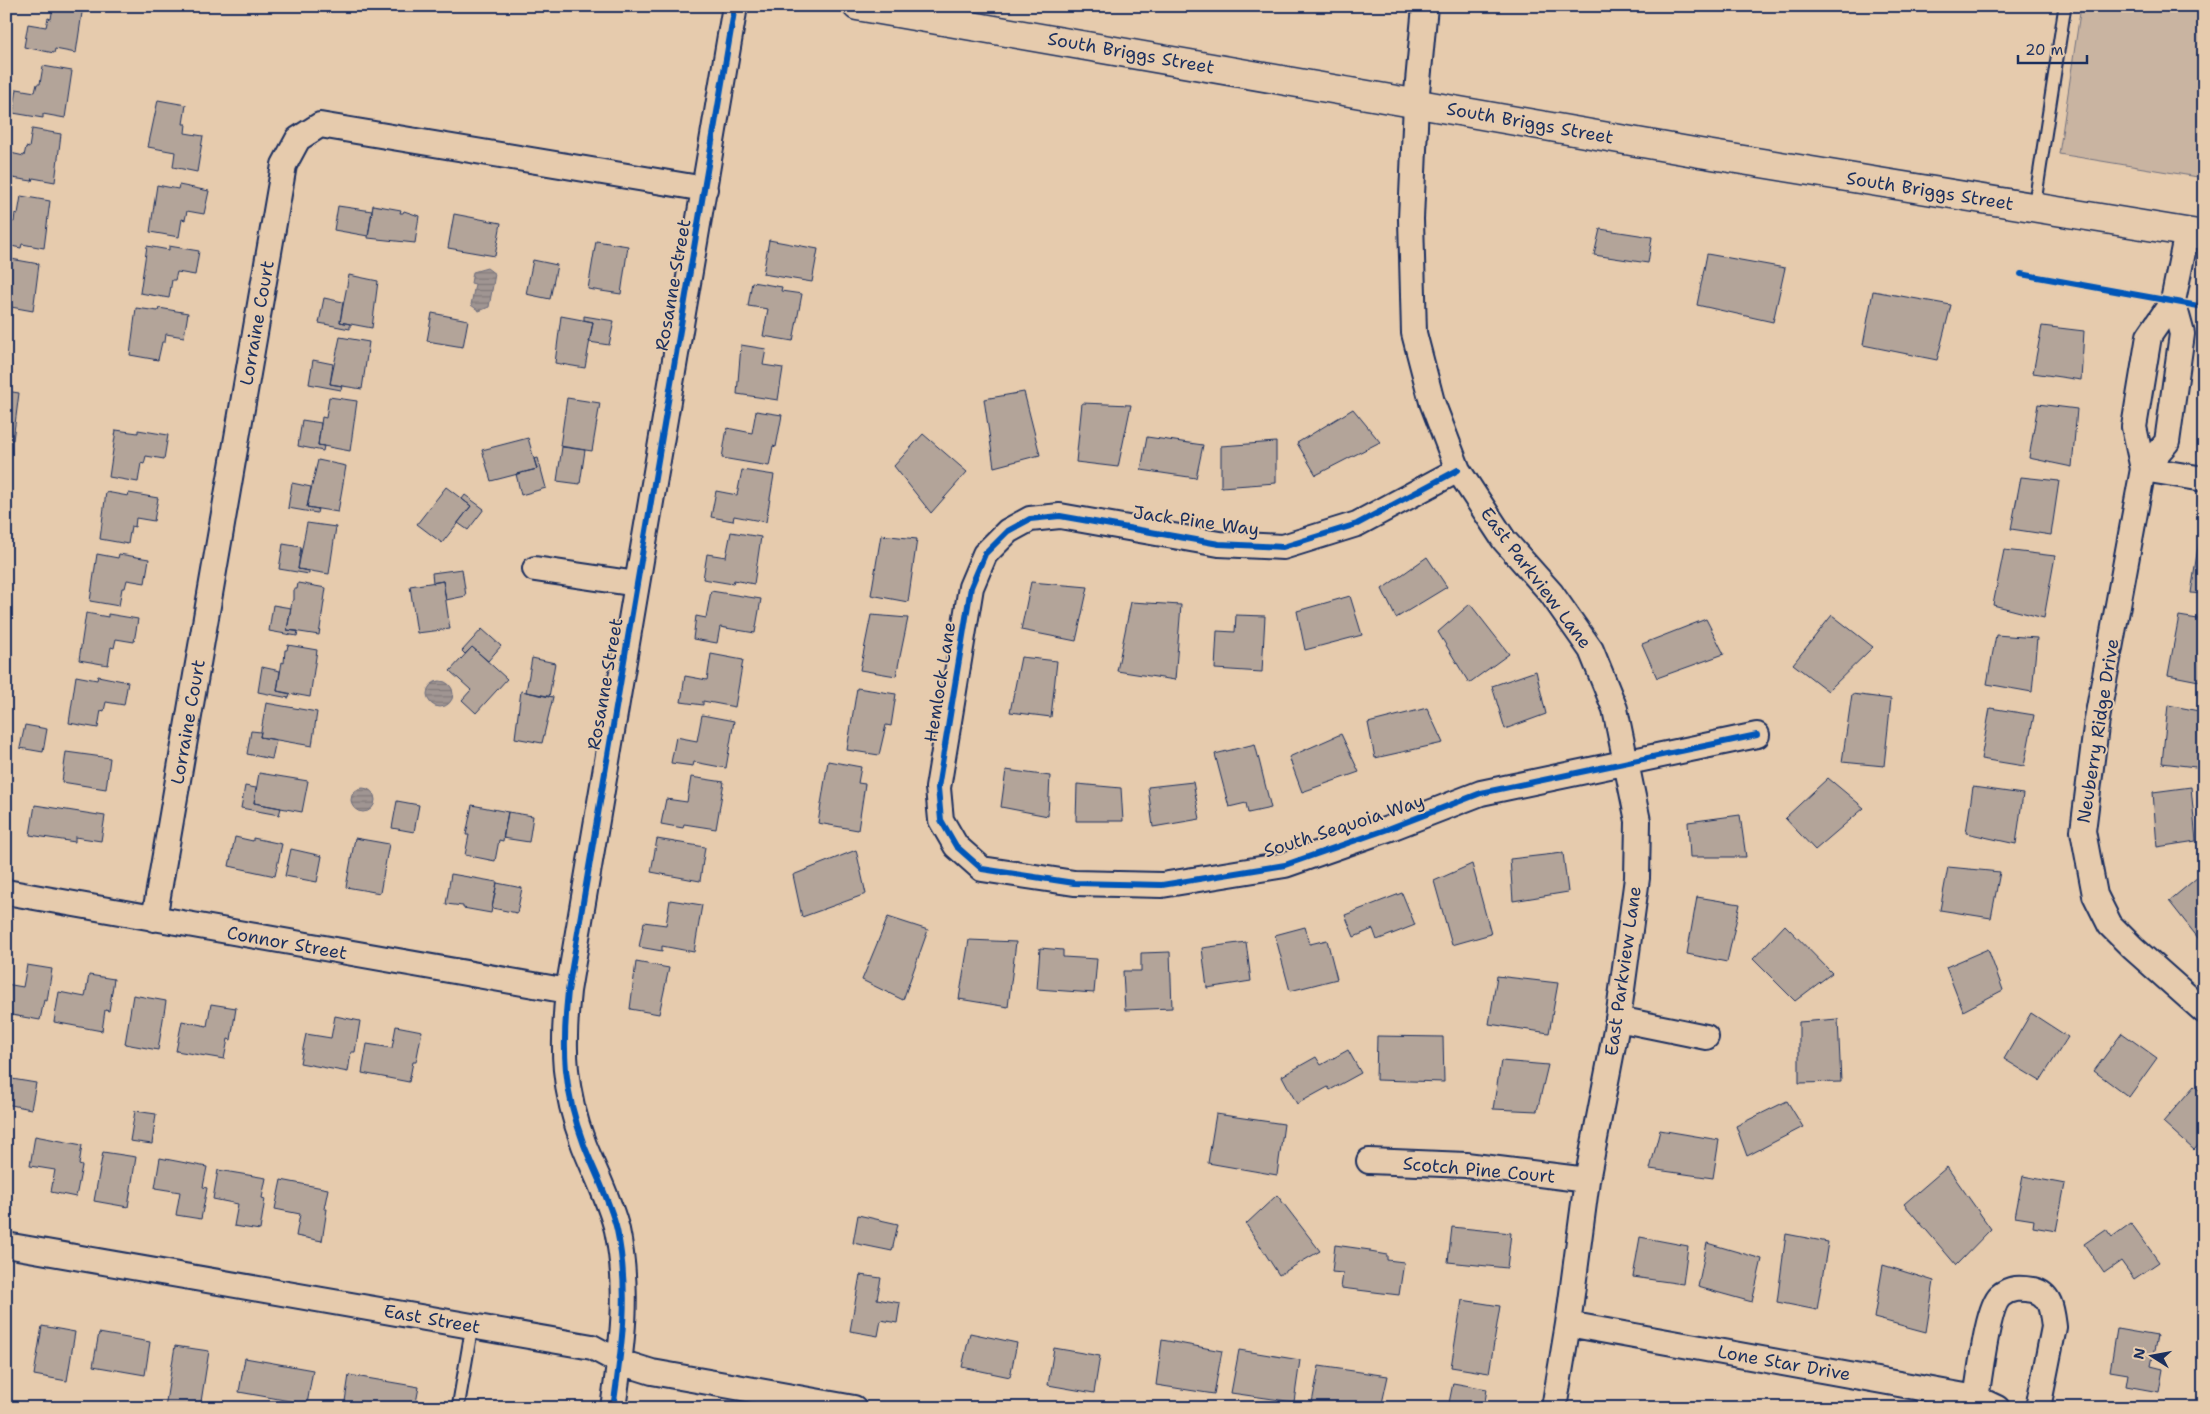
<svg xmlns="http://www.w3.org/2000/svg" width="2210" height="1414" viewBox="0 0 2210 1414" font-family="'Shantell Sans',sans-serif">
	<defs>
		<pattern id="water-rules" width="6" height="5" patternUnits="userSpaceOnUse" patternTransform="scale(1.25)"><rect width="6" height="5" fill="#a09592"/><path d="M0 2.5h6" fill="none" stroke="#827a7a"/></pattern>
	</defs>
	<rect width="100%" height="100%" fill="#e6cbad"/>
	<filter id="ink" filterUnits="userSpaceOnUse"><feTurbulence type="fractalNoise" baseFrequency=".02" numOctaves="2"/><feDisplacementMap in="SourceGraphic" scale="10" xChannelSelector="R" yChannelSelector="G"/><feConvolveMatrix kernelMatrix="1 2 1 2 8 2 1 2 1" color-interpolation-filters="sRGB"/></filter>
	<g filter="url(#ink)">
		<path fill="#c9b4a1" stroke="#727280" d="M2081,6H2204V178L2059,154Z"/>
		<path fill="url(#water-rules)" stroke="#6b6c7d" d="M487,268L495,274L489,307L479,311L471,305L475,284L471,283L473,272Z
			M427 694a13 13 0 1 1 26 0a13 13 0 1 1-26 0Z
			M351 800a12 12 0 1 1 24 0a12 12 0 1 1-24 0Z"/>
		<path fill="#b3a499" stroke="#1b2f5e" d="M53,6H83L76,53L55,49L54,53L24,47L28,24L46,27L48,18L51,19Z
			M43,66L72,71L65,118L43,114V118L13,113L17,89L35,92L37,84H40Z
			M158,100L186,105L183,124H186L185,133L203,136L197,172L173,167L175,152L148,147Z
			M32,129L61,134L55,182L33,178L32,181L6,177V152L24,156L26,147L29,148Z
			M157,185L178,189L179,185L209,191L204,214L187,211L185,220L182,219L179,237L150,232Z
			M21,196L50,201L44,248L22,244L21,248L6,245V221L14,222L15,213L18,214Z
			M373,205L401,210L400,213H403L404,211L419,216L415,243L368,238Z
			M338,206L372,211L368,236L334,230Z
			M454,214L501,223L495,256L448,248Z
			M1600,229L1652,237L1648,263L1594,255Z
			M769,240L818,249L812,282L763,274Z
			M596,241L628,246L621,294L588,289Z
			M147,246L169,250V246L199,251L195,275L177,272L175,280H172L169,298L140,293Z
			M1707,254L1785,268L1773,322L1697,305Z
			M11,259L39,264L33,311L11,307V311L6,310V277Z
			M533,260L557,265L550,299L526,294Z
			M349,275L378,281L372,328L340,322Z
			M752,282L782,287L781,291L802,294L793,341L763,336L768,309L748,306Z
			M1873,291L1951,305L1937,360L1863,345Z
			M324,298L343,302L340,322L350,324V329L319,323Z
			M136,308L158,311L159,308L188,313L184,337L166,334L165,342H162L158,360L130,355Z
			M432,313L468,320L463,347L427,341Z
			M561,316L593,322L585,368L555,363Z
			M584,316L614,321L609,345L589,342L593,322L584,320Z
			M2042,326L2084,331L2081,380L2033,373Z
			M340,337L369,342L362,389L330,384Z
			M741,345L766,349L763,365L783,368L778,400L737,394Z
			M313,360L333,364L330,384L342,386L341,390L309,384Z
			M6,391L19,393L13,440L6,439Z
			M1024,392L1040,455L994,467L984,399Z
			M329,397L357,401L350,451L318,445L322,417L326,418Z
			M567,398L600,403L592,451L560,446Z
			M1082,403L1131,405L1118,467L1076,462Z
			M2038,404L2077,409L2072,467L2029,458Z
			M1353,409L1380,442L1316,475L1297,443Z
			M756,411L782,415L776,447L773,446L769,466L722,458L727,428L752,433Z
			M302,420L321,423L318,445L324,446L323,451L298,446Z
			M116,430L138,433V430L168,435L164,459L146,456L144,464L141,463L138,482L109,477Z
			M923,434L967,472L931,513L894,466Z
			M1147,437L1203,445L1196,478L1141,470Z
			M528,438L537,469L491,481L482,450Z
			M1276,442V483L1221,487V446Z
			M562,447L585,450L580,484L557,481Z
			M538,458L546,488L521,495L516,474L537,469L534,459Z
			M318,460L346,466L338,512L307,507Z
			M742,470L774,475L766,522L734,516L733,521L711,517L716,491L737,495Z
			M2021,477L2059,481L2051,535L2011,529Z
			M292,483L311,487L307,507L318,509L317,513L288,508Z
			M446,487L471,506L442,543L417,524Z
			M106,492L128,496L129,493L158,498L154,521L136,518L135,527L131,526L128,544L100,539Z
			M465,495L484,509L468,530L458,523L471,506L462,499Z
			M307,523L336,527L329,574L298,569Z
			M731,532L761,537L754,584L734,580L733,584L703,579L707,554L726,557Z
			M881,535L917,539L908,602L871,595Z
			M2199,540L2204,541V594L2191,593Z
			M283,544L301,547L298,569L309,571V574L279,569Z
			M2004,550L2055,556L2044,618L1993,605Z
			M97,554L118,558L119,554L149,559L145,583L127,580L125,588H122L119,606L90,601Z
			M1427,557L1447,587L1396,618L1382,589Z
			M462,569L466,596L446,600L443,581L433,583L432,573Z
			M443,581L450,629L417,633L410,586Z
			M1031,582L1088,587L1076,641L1021,630Z
			M298,583L326,588L319,635L287,630L292,601L294,600V589H297Z
			M711,591L761,599L755,633L720,627L717,643L693,639L696,616L706,618Z
			M1350,596L1362,635L1305,650L1297,611Z
			M1131,602L1181,605L1175,680L1117,671Z
			M1470,604L1509,654L1469,683L1438,632Z
			M273,605L291,608L287,630L298,631L297,636L269,631Z
			M86,613L108,617V614L138,619L134,642L116,639L114,648L111,647L108,665L79,660Z
			M871,615L908,618L896,676L860,670Z
			M1236,615L1265,616L1262,672L1215,669L1217,631L1235,632Z
			M1832,615L1873,647L1828,691L1793,664Z
			M2179,616L2204,620V682L2168,675Z
			M1706,619L1724,654L1657,678L1642,644Z
			M482,629L501,646L488,661L472,647L465,654L462,651Z
			M1996,635L2037,638L2032,692L1987,684Z
			M288,645L317,650L310,697L277,691L282,662L284,663L285,650H287Z
			M472,647L507,679L476,713L462,700L471,690L450,671Z
			M711,654L743,660L735,707L703,701V705L681,702L685,676L707,680Z
			M1021,657L1057,661L1051,717L1010,712Z
			M532,658L555,663L549,697L526,692Z
			M262,667L280,671L277,691L290,694L289,698L258,692Z
			M1536,671L1546,714L1505,729L1492,686Z
			M76,676L97,680L98,676L128,682L124,705L106,702L104,711L101,710L98,728L69,723Z
			M857,688L896,694L891,726L886,725L879,755L847,750Z
			M521,691L553,697L542,743L515,738Z
			M1852,694L1891,699L1884,766L1842,762Z
			M266,703L317,712L312,746L260,737Z
			M2168,705L2204,712V768L2162,763Z
			M1427,708L1443,743L1375,758L1368,723Z
			M1990,708L2034,715L2024,766L1981,759Z
			M702,715L734,721L726,768L694,762L693,766L671,763L676,737L697,741Z
			M25,725L47,729L43,752L20,748Z
			M251,731L261,732L260,737L276,740L272,759L247,754Z
			M1341,734L1359,772L1302,792L1289,757Z
			M1255,744L1271,808L1248,813L1246,803L1229,807L1215,754Z
			M66,752L110,758L106,789L62,782Z
			M828,761L861,767L858,783L865,784L858,830L818,823Z
			M1006,770L1050,776L1048,816L1001,807Z
			M259,773L308,781L302,812L254,803Z
			M691,777L724,782L716,829L684,824L683,828L661,824L666,799L687,802Z
			M1828,778L1864,808L1815,850L1785,818Z
			M1193,782L1200,819L1153,827L1148,787Z
			M1077,784L1121,788L1123,821H1076Z
			M245,786L256,788L254,803L281,808L279,815L241,808Z
			M1973,787L2023,794L2016,844L1966,833Z
			M2191,787L2196,841L2157,847L2153,792Z
			M397,801L419,805L414,832L392,828Z
			M35,805L105,816L101,841L75,837V842L30,835Z
			M472,805L508,812L503,841L499,840L495,861L465,855L469,835H466Z
			M508,812L533,816L529,842L503,838Z
			M1740,815L1746,857H1690L1688,822Z
			M235,837L253,841V838L282,844L275,876L229,866Z
			M355,838L389,844L380,893L346,887Z
			M657,839L705,847L700,881L651,872Z
			M291,849L322,856L317,882L285,876Z
			M856,850L866,894L802,917L793,875Z
			M1563,853L1568,892L1513,901L1510,859Z
			M1472,864L1491,934L1452,945L1434,881Z
			M1948,867L2000,872L1991,918L1940,910Z
			M2204,872V942L2202,943L2169,901Z
			M451,874L497,882L491,913L463,908V906L446,904Z
			M497,883L522,888L517,913L492,908Z
			M1402,893L1415,925L1377,940L1373,929L1354,937L1345,915Z
			M1697,897L1740,904L1727,962L1687,954Z
			M670,900L702,905L694,952L662,946V951L639,947L644,922L666,925Z
			M888,917L928,930L903,1000L862,980Z
			M1785,925L1832,973L1795,1001L1753,959Z
			M1305,927L1310,944L1327,940L1337,979L1290,991L1275,935Z
			M969,940L1016,942L1008,1007L959,999Z
			M1246,942L1251,981L1207,988L1202,948Z
			M1040,948L1063,950V957L1097,959L1094,993L1037,989Z
			M1988,949L2003,990L1963,1011L1946,967Z
			M1170,952L1172,1008L1125,1010L1123,971H1141V953Z
			M636,962L669,968L659,1014L630,1009Z
			M27,965L52,969L47,1001L44,1000L40,1020L6,1014V984L23,987Z
			M89,975L114,979L109,1011L105,1010L102,1031L54,1022L59,992L85,997Z
			M1497,976L1558,983L1549,1033L1489,1024Z
			M133,995L166,1001L158,1050L125,1044Z
			M211,1004L236,1008L231,1040L228,1039L224,1059L176,1051L182,1021L207,1026Z
			M2031,1013L2068,1037L2040,1081L2004,1059Z
			M335,1016L360,1021L355,1052H351L348,1072L300,1063L306,1034L331,1038Z
			M1838,1019L1841,1082L1799,1083V1022Z
			M396,1026L422,1031L416,1062H413L409,1082L362,1073L367,1044L392,1048Z
			M2122,1033L2157,1058L2129,1097L2094,1071Z
			M1377,1036L1443,1037L1444,1082L1376,1080Z
			M1348,1050L1361,1073L1330,1090L1328,1087L1297,1104L1282,1076L1316,1057L1321,1065Z
			M1501,1061L1548,1065L1537,1111L1493,1109Z
			M6,1078L36,1083L31,1109L6,1104Z
			M2194,1086L2204,1094V1139L2194,1150L2163,1122Z
			M1787,1101L1803,1127L1747,1156L1736,1126Z
			M135,1111L156,1114L152,1144L130,1141Z
			M1216,1114L1284,1124L1277,1175L1208,1163Z
			M1660,1130L1719,1140L1713,1178L1650,1169Z
			M35,1136L82,1145L79,1165L82,1166L76,1197L51,1192L55,1170L30,1166Z
			M103,1152L136,1157L128,1207L94,1201Z
			M160,1158L207,1167L203,1187L207,1188L201,1219L176,1215L180,1192L155,1188Z
			M1947,1167L1991,1229L1956,1265L1904,1204Z
			M218,1170L266,1178L262,1198L265,1199L260,1230L234,1226L238,1204L213,1199Z
			M2023,1176L2065,1184L2056,1231L2033,1227L2034,1220L2015,1217Z
			M281,1180L328,1189L324,1209H327L322,1241L296,1236L300,1214L275,1209Z
			M1277,1195L1320,1251L1279,1275L1246,1224Z
			M858,1215L898,1224L892,1251L853,1243Z
			M2131,1223L2159,1262L2134,1279L2121,1261L2104,1273L2084,1244L2106,1229L2112,1237Z
			M1452,1227L1511,1233L1507,1268L1448,1262Z
			M1786,1234L1828,1242L1817,1310L1777,1302Z
			M1640,1237L1688,1246L1683,1284L1633,1277Z
			M1707,1243L1762,1259L1752,1302L1698,1287Z
			M1335,1245L1370,1250V1252L1387,1255V1260L1404,1262L1399,1295L1341,1288L1343,1273L1332,1272Z
			M1883,1265L1934,1281L1926,1332L1874,1318Z
			M860,1275L881,1278L877,1299L900,1303L897,1323L881,1320L878,1336L850,1331Z
			M1462,1300L1500,1306L1489,1373L1451,1367Z
			M42,1326L75,1332L67,1381L34,1375Z
			M2117,1329L2157,1336L2151,1366L2163,1369L2159,1392L2126,1386L2128,1374L2110,1371Z
			M99,1333L150,1342L145,1375L93,1366Z
			M970,1333L1017,1343L1010,1377L962,1367Z
			M1162,1340L1222,1351L1214,1394L1156,1385Z
			M175,1346L209,1351L200,1408H165Z
			M1054,1348L1100,1356L1094,1393L1048,1385Z
			M1239,1350L1300,1360L1294,1402L1231,1393Z
			M245,1358L313,1370L307,1404L239,1392Z
			M1319,1366L1388,1376L1381,1408H1311Z
			M349,1375L419,1387L415,1408H344Z
			M1453,1383L1487,1389L1484,1408H1448Z"/>
		<g fill="none" stroke-linecap="round" stroke-linejoin="round">
			<defs>
				<path id="service" d="M2034,208L2065,6
					M458,1408L472,1326"/>
				<path id="minor" d="M1425,6L1416,103L1411,219L1414,333L1432,402L1458,470L1504,540L1551,593L1591,650L1615,709L1638,821L1637,878L1618,1019L1587,1180L1568,1324L1554,1408
					M2187,232L2173,301L2149,336L2134,427L2143,469L2097,719L2083,831L2095,895L2110,925L2133,948L2204,1011
					M2143,469L2167,442L2182,334L2173,301
					M2143,469L2204,479
					M1458,470L1357,524L1283,547L1219,544L1060,516L1030,519L1008,531L985,554L971,587L938,788L941,820L956,846L982,869L1074,883L1162,885L1285,865L1388,829L1481,793L1757,735
					M535,569L637,584
					M6,892L568,991
					M154,919L284,165L298,139L320,125L705,189
					M1618,1019L1706,1037
					M1369,1161L1466,1165L1587,1180
					M6,1245L592,1347L620,1362L652,1372L854,1408
					M1568,1324L1976,1398L1997,1408
					M1976,1398C1980,1377 1987,1308 2000,1296C2010,1287 2021,1288 2033,1290C2051,1294 2052,1311 2054,1327L2038,1408
					M613,1408C622,1347 630,1291 617,1230C610,1201 595,1173 584,1145C563,1089 562,1049 568,991L735,6"/>
				<path id="tertiary" d="M857,6L1700,153L2204,235"/>
			</defs>
			<use href="#service" stroke="#1b2f5e" stroke-width="15"/>
			<use href="#minor" stroke="#1b2f5e" stroke-width="28"/>
			<use href="#tertiary" stroke="#1b2f5e" stroke-width="31"/>
			<use href="#service" stroke="#e6cbad" stroke-width="11"/>
			<use href="#minor" stroke="#e6cbad" stroke-width="24"/>
			<use href="#tertiary" stroke="#e6cbad" stroke-width="28"/>
			<defs>
				<path id="cycleway" d="M2021,274L2204,307
					M1458,470L1357,524L1283,547L1219,544L1060,516L1030,519L1008,531L985,554L971,587L938,788L941,820L956,846L982,869L1074,883L1162,885L1285,865L1388,829L1481,793L1757,735
					M613,1408C622,1347 630,1291 617,1230C610,1201 595,1173 584,1145C563,1089 562,1049 568,991L735,6"/>
			</defs>
			<use href="#cycleway" stroke="#e6cbad" stroke-width="9"/>
			<use href="#cycleway" stroke="#0057b8" stroke-width="6"/>
		</g>
	</g>
	<g text-anchor="middle" stroke-width="4" stroke-linejoin="round" paint-order="stroke">
		<g font-size="18" fill="#1b2f5e" stroke="#e6cbad">
			<text transform="translate(1131 53) rotate(10)" y="6">South Briggs Street</text>
			<text transform="translate(1530 123) rotate(10)" y="6">South Briggs Street</text>
			<text transform="translate(1930 191) rotate(9)" y="6">South Briggs Street</text>
			<text transform="translate(673 285) rotate(-80)" y="6">Rosanne Street</text>
			<text transform="translate(257 323) rotate(-80)" y="6">Lorraine Court</text>
			<text transform="translate(1196 521) rotate(8)" y="6">Jack Pine Way</text>
			<text transform="translate(1536 578) rotate(53)" y="6">East Parkview Lane</text>
			<text transform="translate(940 682) rotate(-81)" y="6">Hemlock Lane</text>
			<text transform="translate(605 684) rotate(-80)" y="6">Rosanne Street</text>
			<text transform="translate(188 722) rotate(-80)" y="6">Lorraine Court</text>
			<text transform="translate(2098 731) rotate(-81)" y="6">Neuberry Ridge Drive</text>
			<text transform="translate(1344 826) rotate(-18)" y="6">South Sequoia Way</text>
			<text transform="translate(287 943) rotate(10)" y="6">Connor Street</text>
			<text transform="translate(1623 971) rotate(-82)" y="6">East Parkview Lane</text>
			<text transform="translate(1479 1170) rotate(5)" y="6">Scotch Pine Court</text>
			<text transform="translate(432 1319) rotate(10)" y="6">East Street</text>
			<text transform="translate(1784 1363) rotate(10)" y="6">Lone Star Drive</text>
		</g>
	</g>
	<rect width="2210" height="1414" fill="none" stroke="#e6cbad" stroke-width="25"/>
	<rect x="12" y="12" width="2185" height="1389" fill="none" stroke="#1b2f5e" stroke-width="2" filter="url(#ink)"/>
	<g transform="translate(2152 1356) rotate(281)" stroke="#e6cbad" stroke-width="4" paint-order="stroke">
	<path d="M0-4L9 19L0 12L-9 19Z" fill="#1b2f5e"/>
	<text y="-8" font-size="14" font-weight="bold" text-anchor="middle" fill="#1b2f5e">N</text>
	</g>
	<path d="M2018 55v8h69v-8" fill="none" stroke="#1b2f5e" stroke-width="2.5"/>
	<text x="2025" y="55" font-size="15" fill="#1b2f5e" stroke="#e6cbad" stroke-width="4" paint-order="stroke">20 m</text>
</svg>
